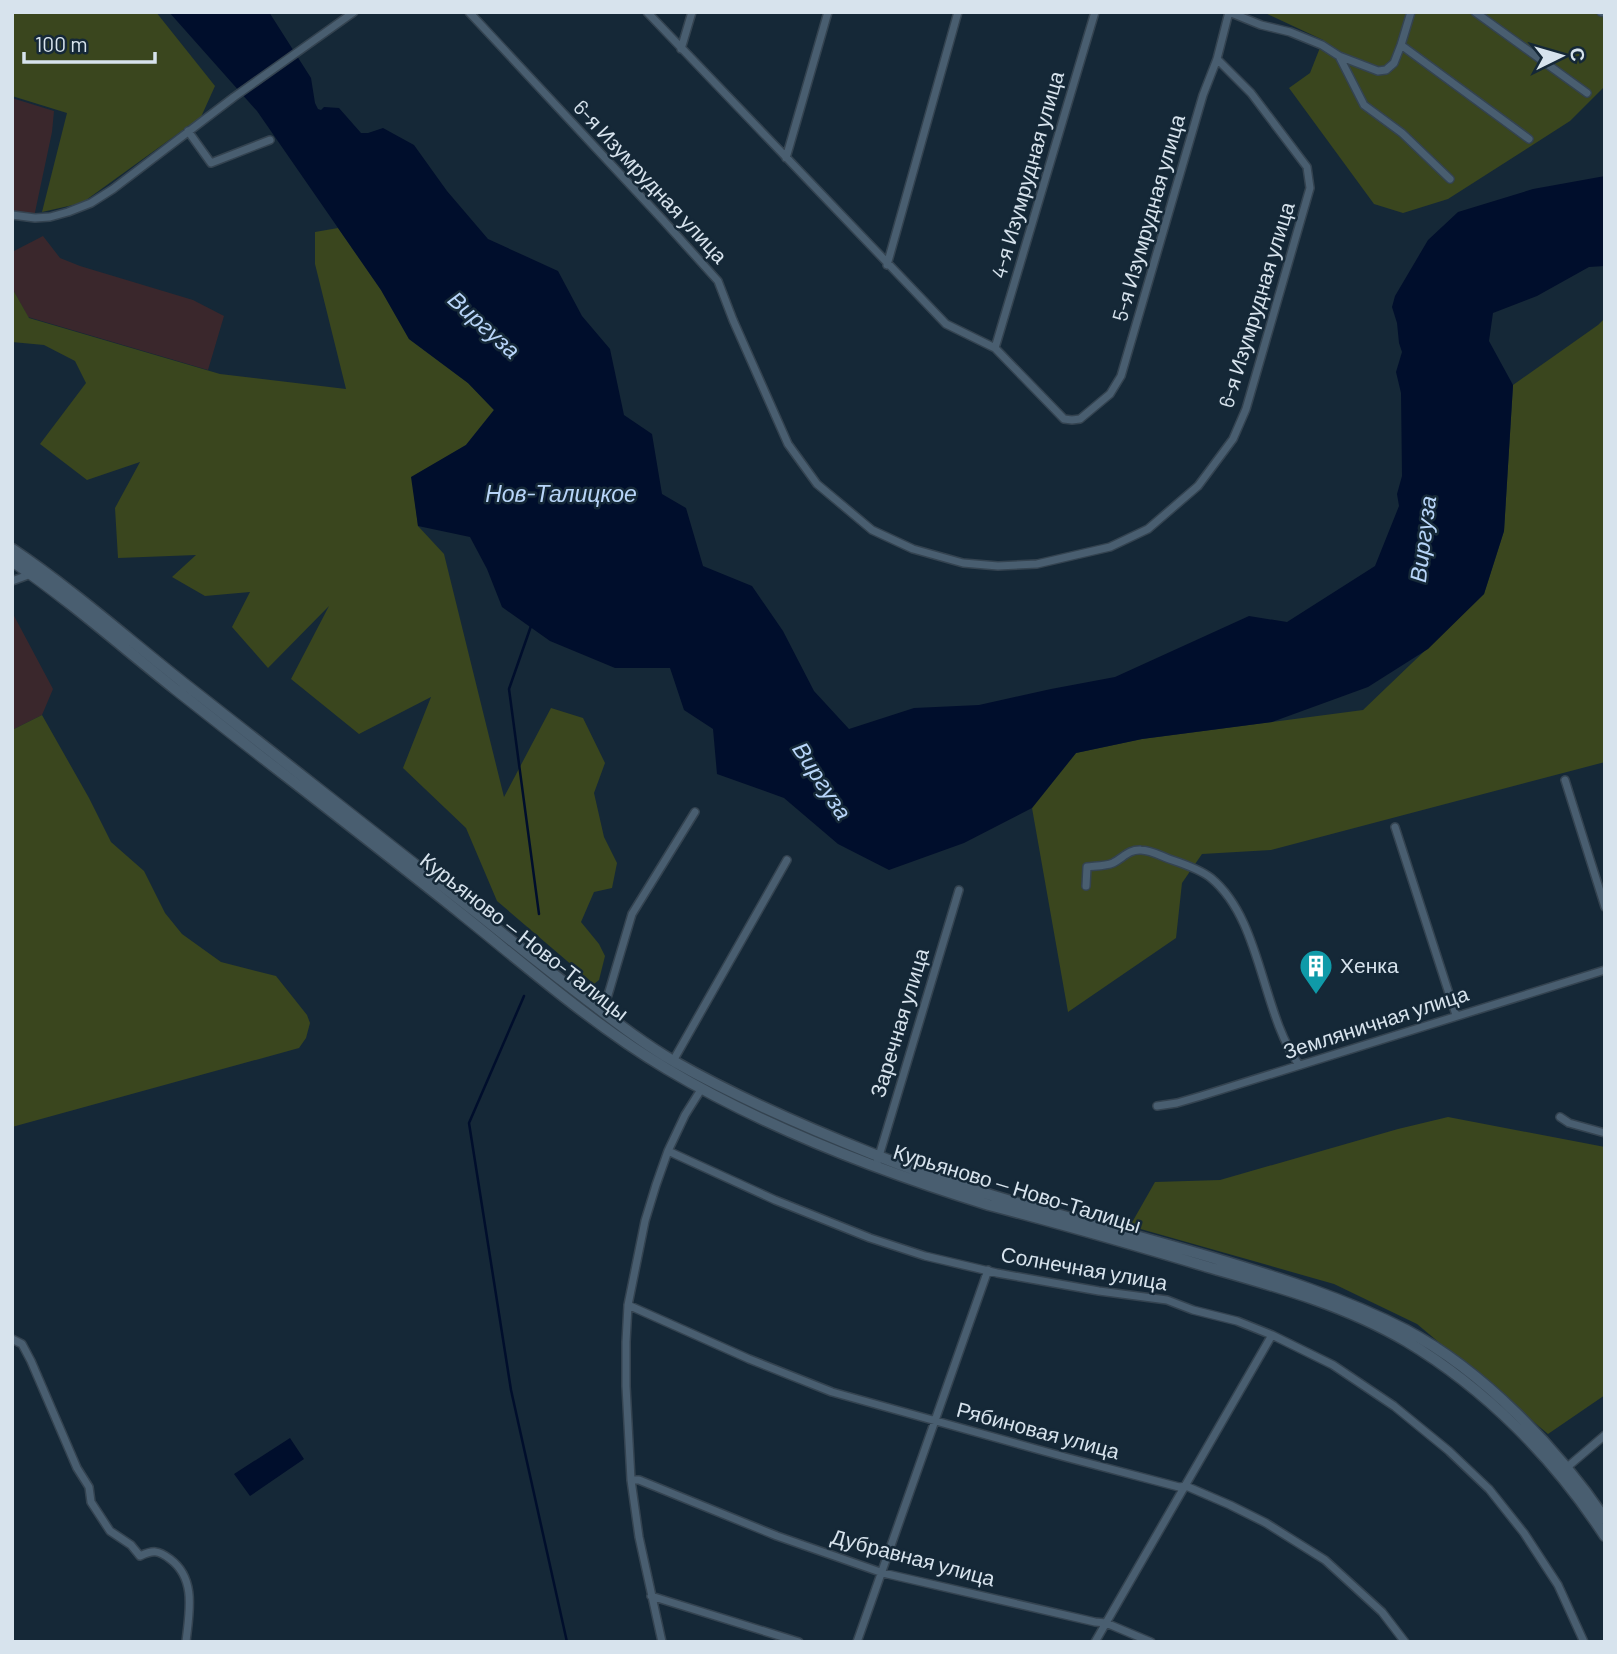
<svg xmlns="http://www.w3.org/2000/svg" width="1617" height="1654" viewBox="0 0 1617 1654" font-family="Barlow,sans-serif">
	<rect width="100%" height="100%" fill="#152837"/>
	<path fill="#3a272c" d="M12,98L54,111L52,132L34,217L12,212Z
		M43,236L60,258L80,266L193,300L224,316L208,370L28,317L12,288V252Z
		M12,612L53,689L42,715L12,730Z"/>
	<path fill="#3a461e" d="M12,12H156L215,86L201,117L82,203L42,212L67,113L12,96Z
		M1263,12H1605V86L1570,121L1448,199L1403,213L1374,204L1289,88L1310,73L1323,40Z
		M338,228L381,290L409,339L468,383L494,410L466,445L412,477L418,526L444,554L504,797L551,708L583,718L605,763L594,793L604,837L617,863L612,888L594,892L581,922L599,944L605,956L599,980L594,984L497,901L466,828L403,768L431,697L359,734L291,679L329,606L268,668L232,627L250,592L205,596L172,577L196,555L118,558L115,508L140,462L87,480L40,444L86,383L75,361L44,345L12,342V288L29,318L220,374L346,389L315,264V232Z
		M1605,318V762L1271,850L1202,854L1182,883L1176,938L1068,1012L1032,808L1076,753L1142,739L1363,710L1484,594L1504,531L1513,385L1598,325Z
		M42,715L89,798L111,842L144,871L165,913L182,934L221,962L276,976L307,1015L310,1023L306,1038L299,1048L12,1127V730Z
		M1448,1117L1605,1147V1395L1548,1434L1417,1324L1334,1284L1130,1226L1155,1182L1220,1180L1398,1129Z"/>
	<path fill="#000e2c" d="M169,12H269L311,78L315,103L318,109L321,110L324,107L339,108L361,133H368L383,128L414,145L447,191L488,239L558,271L582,316L610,349L624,415L652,434L662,494L686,508L703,566L752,586L783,631L814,691L849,729L914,708L979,705L1051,689L1115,677L1249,616L1287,622L1375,566L1399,506L1397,494L1402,476L1401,393L1396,372L1402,352L1399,343L1397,323L1392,307L1395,296L1428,240L1458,212L1533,189L1605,176V266L1589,267L1537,296L1493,313L1489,341L1513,385L1504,531L1484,594L1428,649L1368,687L1272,722L1142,739L1076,753L1032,808L964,843L889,870L838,844L784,798L717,774L713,729L684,710L670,668H615L550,641L502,607L487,569L470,537L418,526L411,477L466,445L494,410L468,383L409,339L381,290L257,111Z
		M290,1438L304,1459L250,1496L234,1474Z"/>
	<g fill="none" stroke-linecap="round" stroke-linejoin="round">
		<path stroke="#000e2c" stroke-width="2.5" d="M531,626L509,689L539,914
			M524,996L469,1123L511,1390L567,1642"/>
		<defs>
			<path id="street" d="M469,12L663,220L718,281L733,320L788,444L817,484L872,530L913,549L963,563L998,566L1037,564L1110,547L1148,529L1198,486L1233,439L1246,409L1310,188L1307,167L1251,93L1217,59
				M647,12L946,324L995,348L1064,419L1072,420L1080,419L1110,394L1121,376L1203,95L1217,59L1229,12
				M1229,12L1261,25L1290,32L1322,45L1339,56L1378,71L1386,70L1394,63L1401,45L1411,12
				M1475,12L1587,93
				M1601,12L1605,13
				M1401,45L1529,139
				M681,49L692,12
				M1339,56L1364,105L1402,133L1450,179
				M188,131L211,163L270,140
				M786,158L828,12
				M12,215L35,218L50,217L68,212L91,203L113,189L234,97L354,12
				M887,265L958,12
				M995,348L1095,12
				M12,581L31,574
				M1565,780L1605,907
				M1395,827L1456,1015
				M1086,886L1087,867C1095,866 1106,866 1113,863C1123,858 1129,849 1141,850C1151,850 1163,857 1172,860C1184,864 1201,870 1211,878C1262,920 1261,1012 1299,1065
				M598,1009L608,995L632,914L695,812
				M673,1061L787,860
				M1157,1106L1177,1103L1201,1096L1605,970
				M1560,1117L1569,1123L1605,1133
				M668,1151L775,1200L870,1238L925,1256L997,1273L1099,1291L1167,1300L1193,1310L1237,1321L1272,1335L1333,1365L1394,1406L1449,1451L1489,1489L1524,1533L1558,1585L1584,1642
				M876,1166L959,890
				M628,1305L749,1359L832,1392L1065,1457L1179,1487L1186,1486L1230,1505L1266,1523L1325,1560L1382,1612L1405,1642
				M12,1339L22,1344L31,1361L77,1468L89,1487L91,1502L110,1531L131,1545L140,1556C153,1550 158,1550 170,1559C197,1579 189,1613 186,1642
				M1565,1469L1605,1435
				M631,1480H639L777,1536L883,1573L1095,1622L1106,1623L1151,1642
				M651,1596L799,1642
				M662,1642L639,1537L631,1480L626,1386V1342L628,1305L645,1221L656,1185L668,1151L685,1115L702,1088
				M857,1642L988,1270
				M1095,1642L1272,1335"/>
			<path id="secondary" d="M12,549C73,590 128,639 185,684C282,761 380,836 477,913C512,941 546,969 582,996C612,1019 642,1043 675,1062C738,1098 805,1127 873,1154C982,1198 1098,1224 1210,1257C1277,1277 1344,1298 1406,1330C1483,1371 1557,1448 1605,1519
				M12,561C69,600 121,646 175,689C271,765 368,839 464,916C530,969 595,1026 667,1069C766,1128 879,1171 989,1205C1062,1224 1135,1245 1208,1267C1275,1286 1345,1305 1406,1341C1486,1389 1554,1458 1605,1536"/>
		</defs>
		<use href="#street" stroke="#344350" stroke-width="10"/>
		<use href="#secondary" stroke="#344350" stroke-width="13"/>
		<use href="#street" stroke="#495e70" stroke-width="7"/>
		<use href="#secondary" stroke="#495e70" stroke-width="10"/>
	</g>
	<defs>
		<symbol id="building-pin" viewBox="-11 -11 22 30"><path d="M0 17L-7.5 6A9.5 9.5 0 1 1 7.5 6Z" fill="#0f9aa8" stroke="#152837"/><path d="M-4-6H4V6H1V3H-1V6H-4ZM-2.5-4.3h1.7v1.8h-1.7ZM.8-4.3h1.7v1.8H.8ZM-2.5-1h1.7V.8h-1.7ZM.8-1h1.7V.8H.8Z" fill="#fff"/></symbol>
	</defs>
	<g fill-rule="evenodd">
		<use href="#building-pin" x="1297" y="947" width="38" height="52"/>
	</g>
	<g text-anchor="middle" stroke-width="5" stroke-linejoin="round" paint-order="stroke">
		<g font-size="21" fill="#d7e3ed" stroke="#152837">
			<text transform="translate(1028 175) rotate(-74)" y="7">4-я Изумрудная улица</text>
			<text transform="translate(650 182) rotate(47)" y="7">6-я Изумрудная улица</text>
			<text transform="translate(1149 218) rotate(-74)" y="7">5-я Изумрудная улица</text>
			<text transform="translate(1257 305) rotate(-73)" y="7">6-я Изумрудная улица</text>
			<text transform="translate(524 937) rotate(38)" y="7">Курьяново — Ново-Талицы</text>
			<text transform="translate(900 1023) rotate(-73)" y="7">Заречная улица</text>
			<text transform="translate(1376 1023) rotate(-18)" y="7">Земляничная улица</text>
			<text transform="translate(1017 1189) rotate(17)" y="7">Курьяново — Ново-Талицы</text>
			<text transform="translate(1084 1269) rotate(10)" y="7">Солнечная улица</text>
			<text transform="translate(1038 1431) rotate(15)" y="7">Рябиновая улица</text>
			<text transform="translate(913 1558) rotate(15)" y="7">Дубравная улица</text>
		</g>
		<g font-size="21" fill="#d7e3ed" stroke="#152837" text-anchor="start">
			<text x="1340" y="973">Хенка</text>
		</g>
		<g font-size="23" font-style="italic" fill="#b8d5f9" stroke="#152837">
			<text transform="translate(484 325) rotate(42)" y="8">Виргуза</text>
			<text x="561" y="502">Нов-Талицкое</text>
			<text transform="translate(1423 539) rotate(-83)" y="8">Виргуза</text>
			<text transform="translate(822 781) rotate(57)" y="8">Виргуза</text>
		</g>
	</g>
	<rect width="1617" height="1654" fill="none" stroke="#d7e3ed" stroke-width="28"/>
	<g transform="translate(1561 56) rotate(85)" stroke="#152837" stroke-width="5" paint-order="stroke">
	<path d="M0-5L12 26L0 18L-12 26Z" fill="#d7e3ed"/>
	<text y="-10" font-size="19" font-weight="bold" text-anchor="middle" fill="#d7e3ed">С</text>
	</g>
	<path d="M24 52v10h131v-10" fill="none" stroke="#d7e3ed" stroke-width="3.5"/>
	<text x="35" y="52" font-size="21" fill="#d7e3ed" stroke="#152837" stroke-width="5" paint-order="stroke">100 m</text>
</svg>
